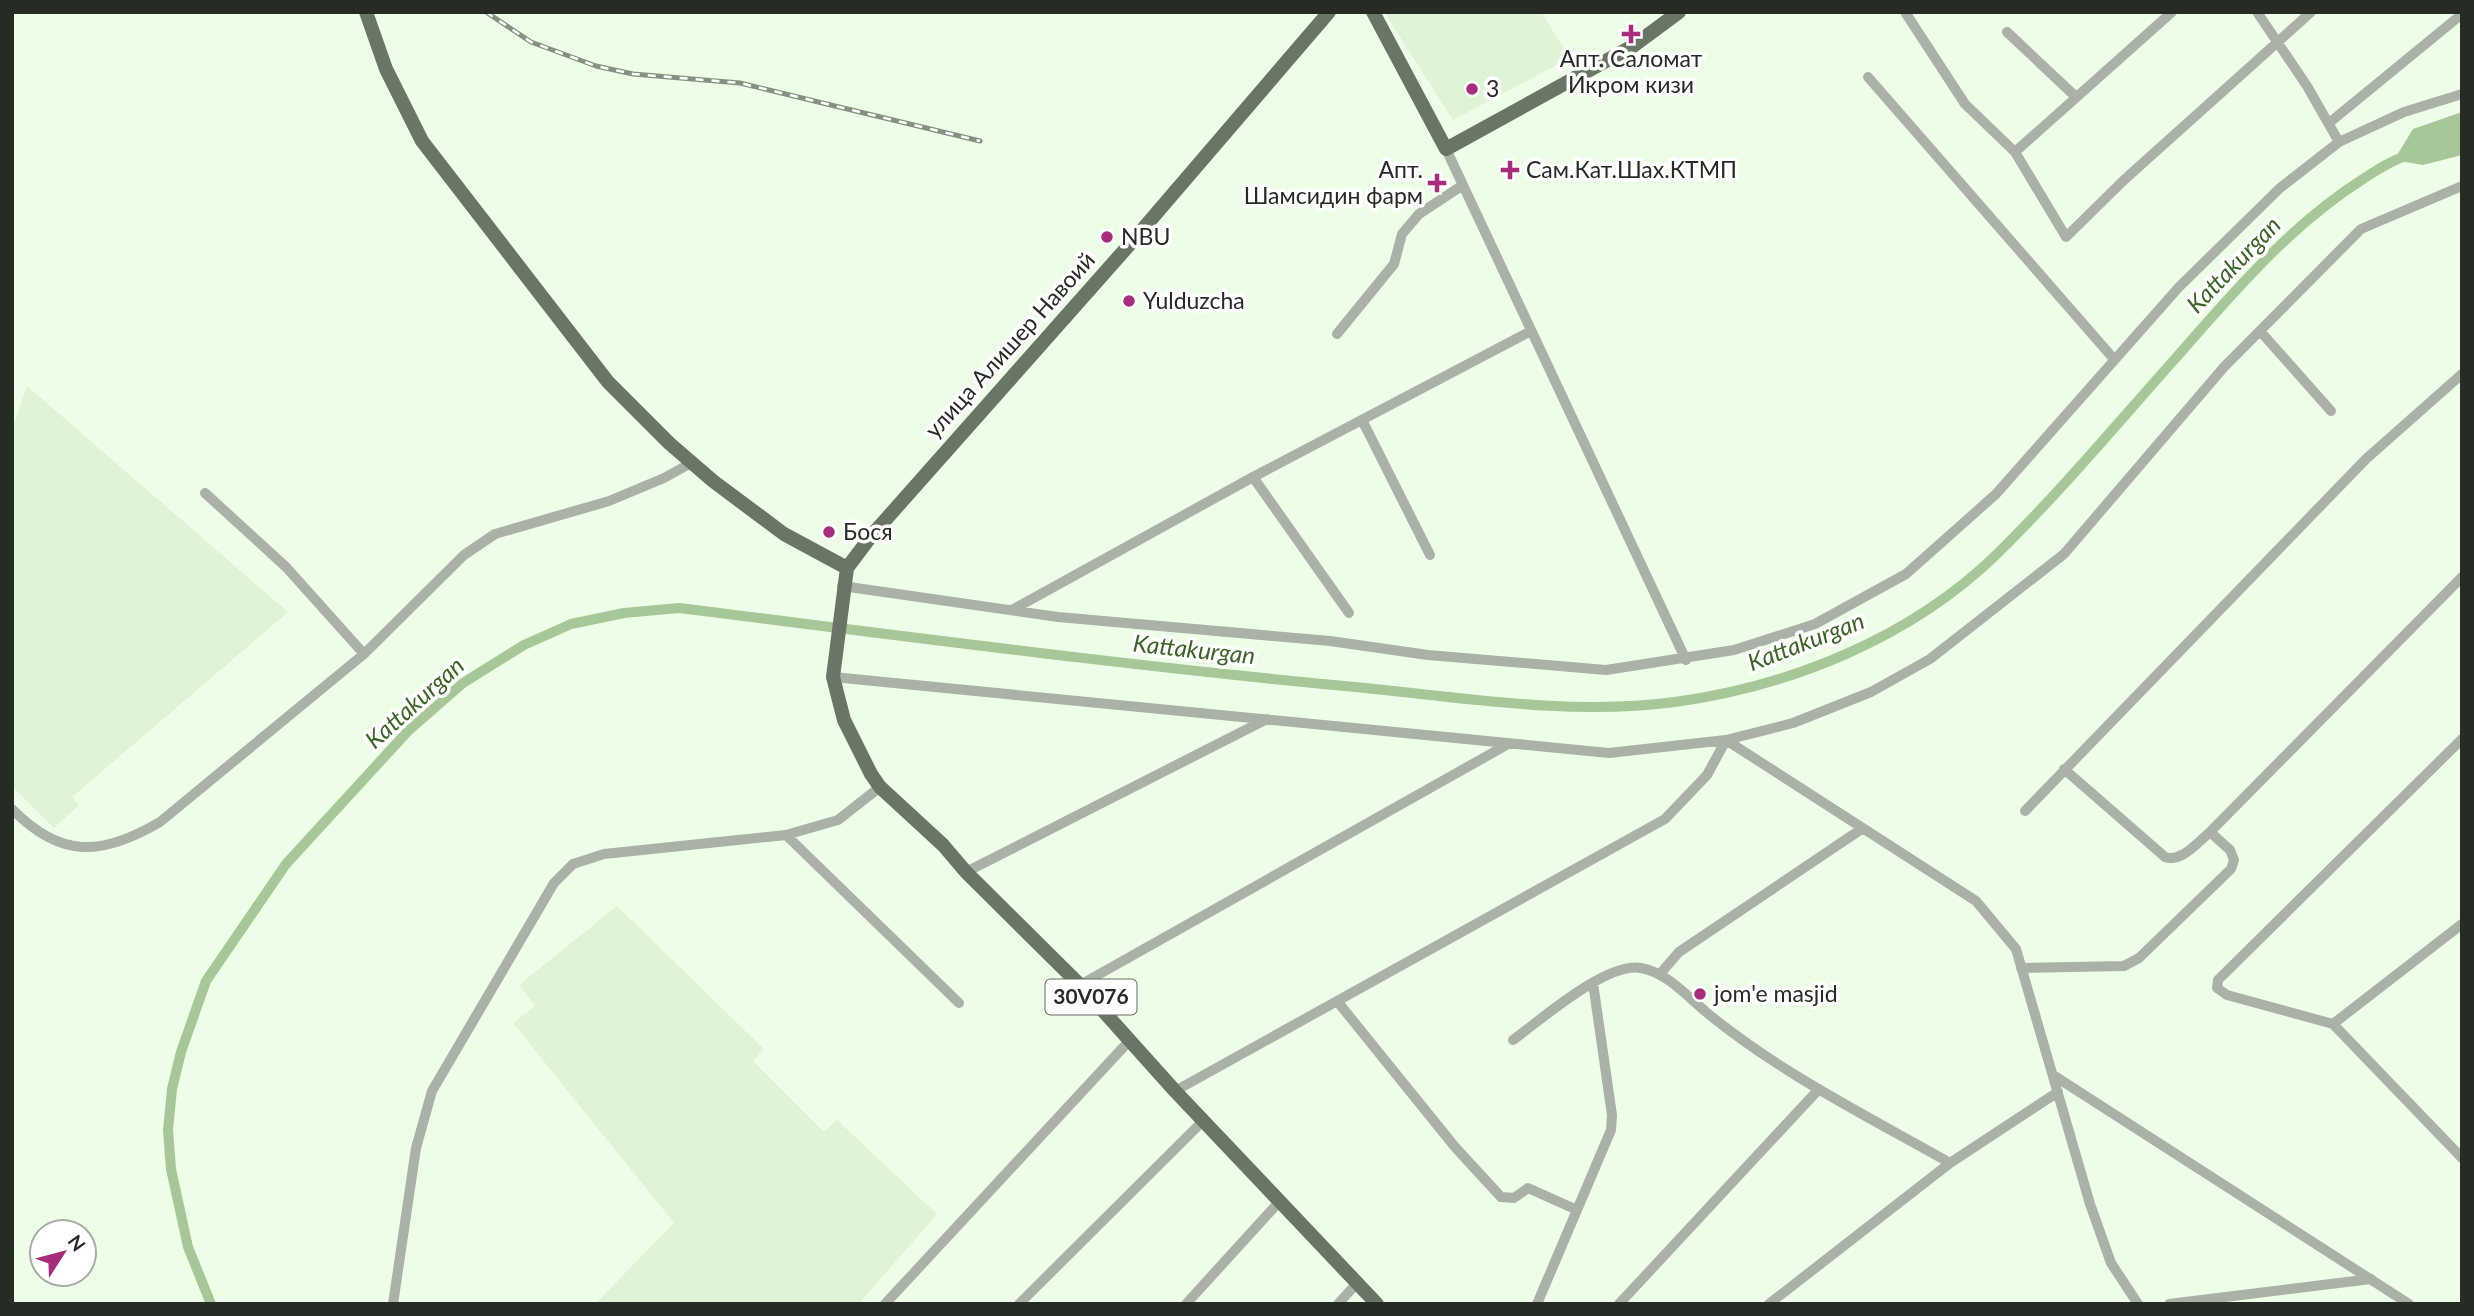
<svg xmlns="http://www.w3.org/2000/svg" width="2474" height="1316" viewBox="0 0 2474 1316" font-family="Lato,sans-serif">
	<rect width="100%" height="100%" fill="#edfee6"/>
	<path fill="#dff4d6" d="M1384,12H1541L1570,58L1453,120Z
		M27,386L288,612L72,797L79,805L54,828L12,786V430Z
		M617,906L764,1049L753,1061L824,1132L837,1120L937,1214L859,1304H595L674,1223L513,1023L535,1006L519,985Z"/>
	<path fill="#a7c798" d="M2462,112V155L2423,165L2394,160L2413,129Z"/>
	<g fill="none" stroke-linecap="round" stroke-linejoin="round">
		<path stroke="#a7c798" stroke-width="10" d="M211,1304L188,1247L171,1169L168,1130L172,1089L181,1052L206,981L286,864L408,731L463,683L524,645L571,624L624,613L679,608C904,636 1129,666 1355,687C1460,697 1570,716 1675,702C1792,686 1912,637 1997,554C2060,492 2116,425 2174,360C2232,294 2289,226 2363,179C2377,170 2390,161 2406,156"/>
		<path stroke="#aab1a7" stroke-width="10" d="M1905,12L1965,104L2015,152L2066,237L2124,180L2311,12
			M2257,12L2307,86L2339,142
			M2007,32L2075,96
			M1868,77L2113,358
			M2329,123L2462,14
			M1446,149L1686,660
			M2015,152L2172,12
			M2260,331L2331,411
			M1337,334L1394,264L1402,234L1419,214L1463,185
			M1362,420L1430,555
			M1253,477L1349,613
			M205,493L286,567L364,654
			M842,586L1058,617L1330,641L1428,655L1606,670L1734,650L1815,624L1906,574L1996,494L2179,287L2280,188L2339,142L2404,112L2462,94
			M1012,610L1253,477L1531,331
			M833,677L1609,753L1726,740L1793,723L1871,692L1930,659L2064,554L2224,367L2361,229L2462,186
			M2462,739L2218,980L2217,988L2227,995L2333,1024L2462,1158
			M2064,769L2165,857C2181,863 2198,842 2210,832L2462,577
			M12,809C61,859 102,856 160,822L364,654L464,555L495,534L609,501L664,478L691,463
			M2025,811L2366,459L2462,374
			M786,835L959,1003
			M966,872L1267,719
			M2021,968L2124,966L2139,958L2231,869L2234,860L2230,850L2210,832
			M1660,974L1679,952L1863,828
			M1080,985L1510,743
			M1337,1001L1455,1147L1501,1197L1514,1198L1528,1188L1577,1210
			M2333,1024L2462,924
			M1513,1040C1542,1019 1606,962 1641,968C1666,972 1687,996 1706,1012C1780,1073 1867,1116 1950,1163
			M2053,1075L2409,1304
			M1175,1091L1665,819L1707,775L1726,740L1976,901L2016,949L2090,1204L2111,1263L2138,1304
			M393,1304L416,1148L432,1091L554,883L573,864L604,854L786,835L838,820L880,787
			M885,1304L1130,1040
			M1019,1304L1203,1121
			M1186,1304L1279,1202
			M1338,1304L1357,1283
			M1537,1304L1611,1130L1612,1115L1593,983
			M1619,1304L1819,1089
			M1769,1304L1950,1163L2058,1092
			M2169,1304L2371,1279"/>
		<path stroke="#6a7665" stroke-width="14" d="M366,12L386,69L422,141L608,382L669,443L713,481L784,534L847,568
			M1329,12L1130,244L872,535L847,568L833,677L844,720L871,774L880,787L943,845L966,872L1080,985L1175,1091L1377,1304
			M1373,12L1446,149L1633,46L1679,12"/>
		<defs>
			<path id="rail" d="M486,12L531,42L596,66L633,74L740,83L980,141"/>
		</defs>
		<use href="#rail" stroke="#859181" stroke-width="5"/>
		<use href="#rail" stroke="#fff" stroke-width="2.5" stroke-dasharray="8" stroke-linecap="butt"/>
	</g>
	<g fill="#a92b7c" stroke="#fff" stroke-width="2.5">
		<path d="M1627.5 23.5h7v7h7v7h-7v7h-7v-7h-7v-7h7z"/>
		<circle cx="1472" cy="89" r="7"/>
		<path d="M1506.5 159.5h7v7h7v7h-7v7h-7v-7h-7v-7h7z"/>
		<path d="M1433.5 172.5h7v7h7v7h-7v7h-7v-7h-7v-7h7z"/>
		<circle cx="1107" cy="237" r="7"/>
		<circle cx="1129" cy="301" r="7"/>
		<circle cx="829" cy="532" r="7"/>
		<circle cx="1700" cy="994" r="7"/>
	</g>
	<g text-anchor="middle" stroke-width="7" stroke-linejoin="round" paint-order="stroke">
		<rect fill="#fff" stroke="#676b66" stroke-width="2" x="1045.5" y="979.5" width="91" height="35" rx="5"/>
		<g font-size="21" font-weight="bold" fill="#262c24">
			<text x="1091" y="1004">30V076</text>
		</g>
		<g font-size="23" fill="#262c24" stroke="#fff" text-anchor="start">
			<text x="1631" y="67" text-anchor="middle">Апт. Саломат<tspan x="1631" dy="26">Икром кизи</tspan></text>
			<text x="1486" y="97">3</text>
			<text x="1423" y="178" text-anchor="end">Апт.<tspan x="1423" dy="26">Шамсидин фарм</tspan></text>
			<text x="1526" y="178">Сам.Кат.Шах.КТМП</text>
			<text x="1121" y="245">NBU</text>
			<text x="1143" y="309">Yulduzcha</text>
			<text x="843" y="540">Бося</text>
			<text x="1714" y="1002">jom'e masjid</text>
		</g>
		<g font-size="23" fill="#262c24" stroke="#fff">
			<text transform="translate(1010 345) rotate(-48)" y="8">улица Алишер Навоий</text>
		</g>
		<g font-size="24" font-style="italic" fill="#3b6424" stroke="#fff">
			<text transform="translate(2234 265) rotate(-46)" y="8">Kattakurgan</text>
			<text transform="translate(1806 642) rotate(-21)" y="8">Kattakurgan</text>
			<text transform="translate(1194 650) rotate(6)" y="8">Kattakurgan</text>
			<text transform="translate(415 703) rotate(-42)" y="8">Kattakurgan</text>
		</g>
	</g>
	<rect width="2474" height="1316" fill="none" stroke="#262c24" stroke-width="28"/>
	<g transform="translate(63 1253) rotate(54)"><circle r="33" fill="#ffffff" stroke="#a8aba7" stroke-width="2"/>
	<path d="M0-5L12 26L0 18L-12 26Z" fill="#a92b7c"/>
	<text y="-10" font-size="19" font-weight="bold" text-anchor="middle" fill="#262c24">N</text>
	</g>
</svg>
